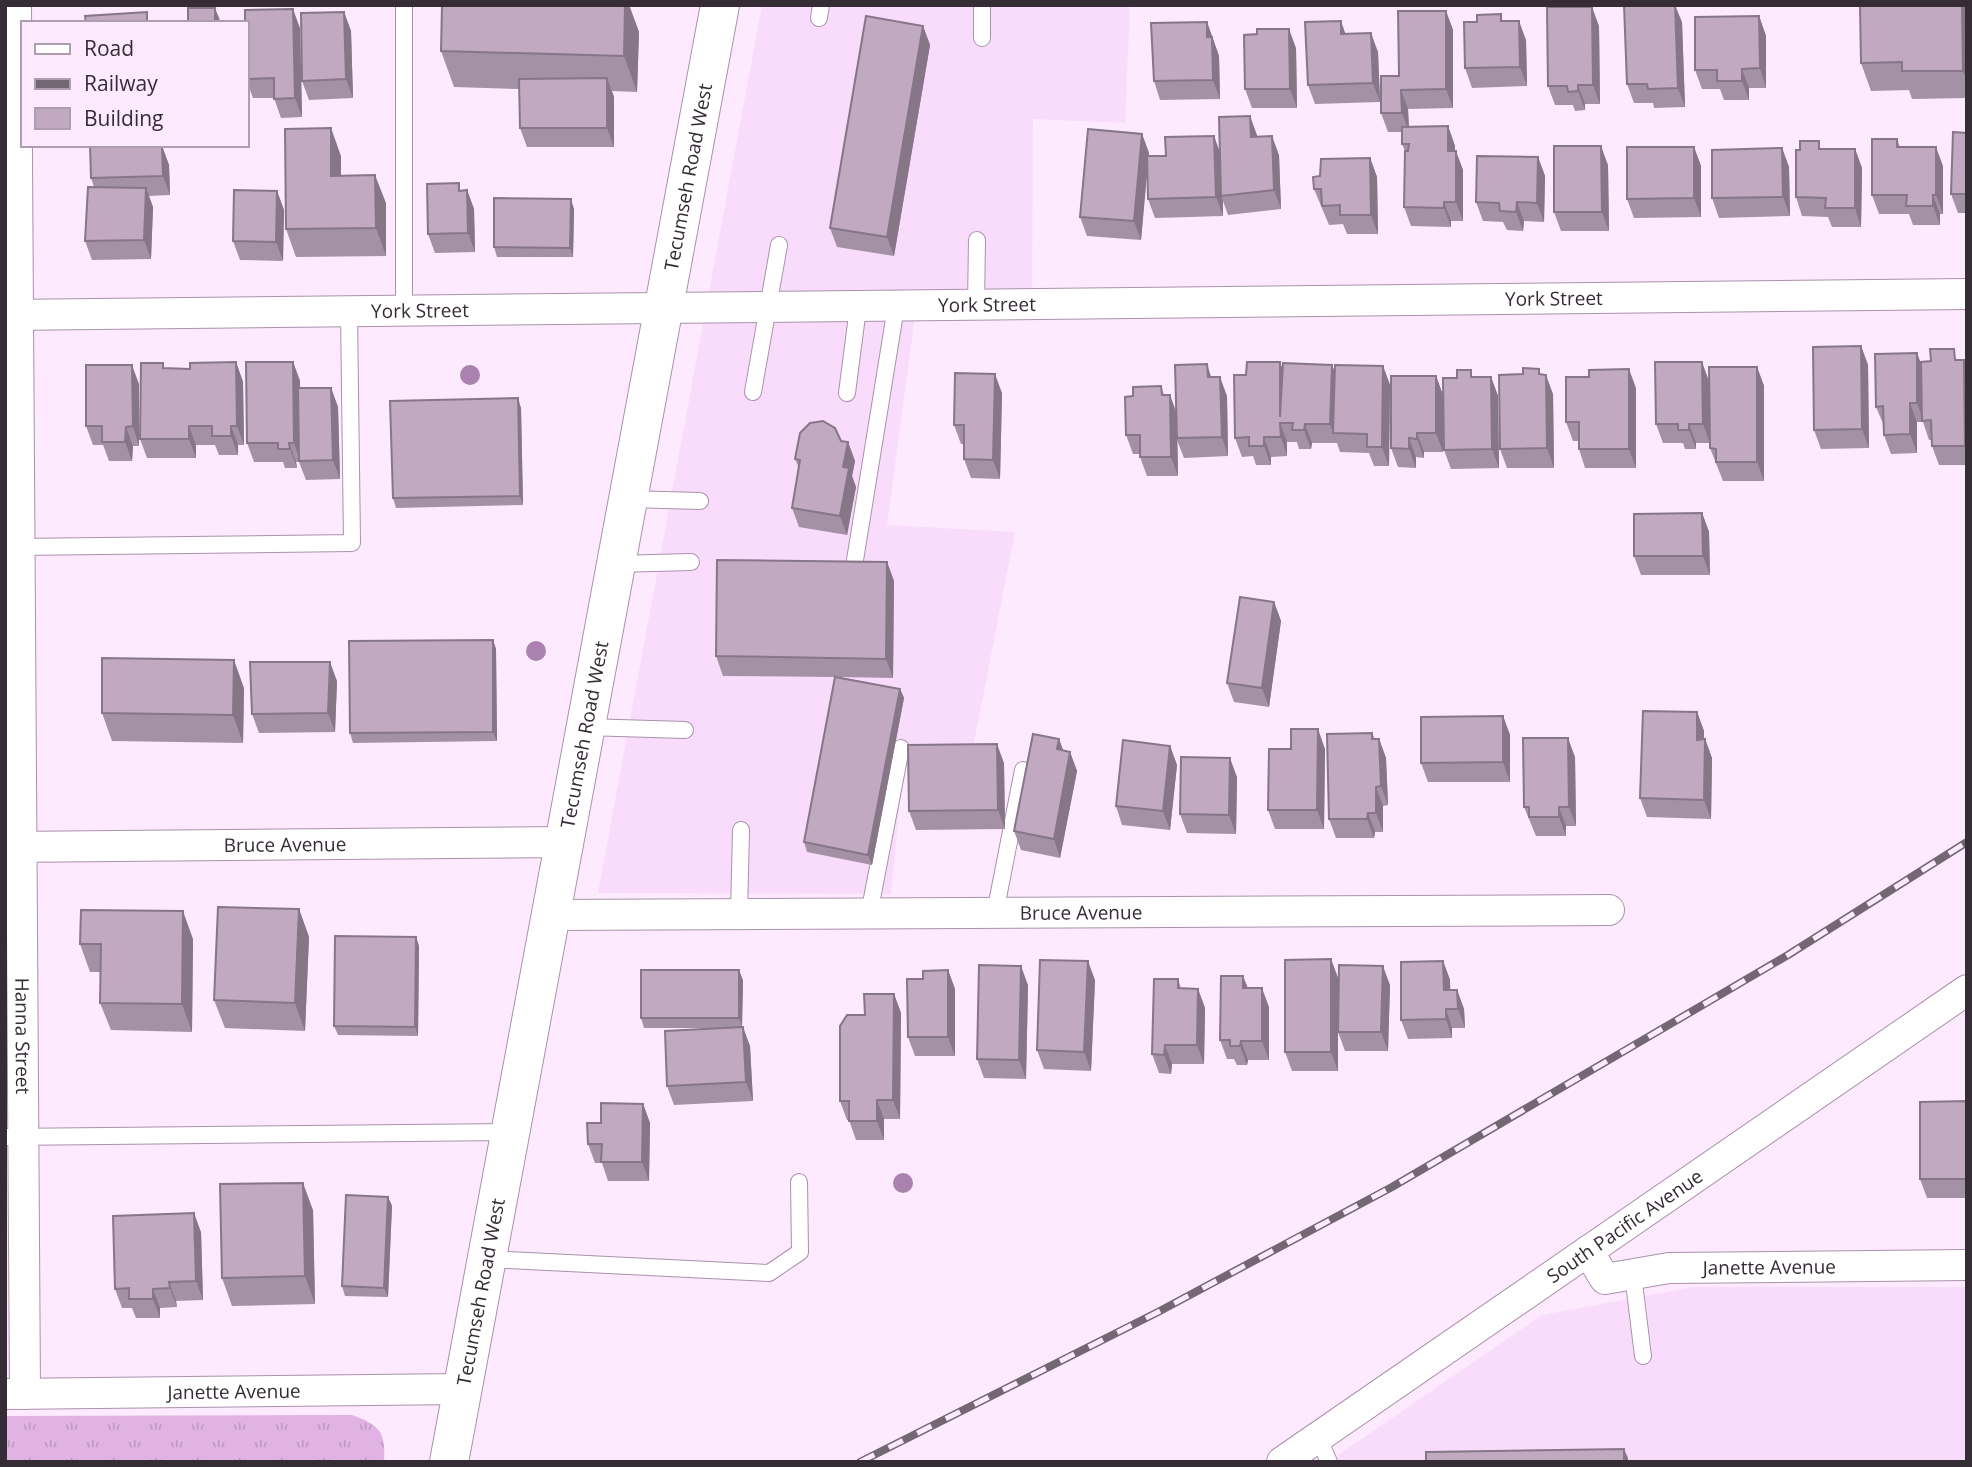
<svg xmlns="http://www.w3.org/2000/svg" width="1972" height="1467" viewBox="0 0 1972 1467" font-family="'Open Sans',sans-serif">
	<defs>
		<pattern id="grass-tufts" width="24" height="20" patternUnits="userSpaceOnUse" patternTransform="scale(1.75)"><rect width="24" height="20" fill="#e0b3e4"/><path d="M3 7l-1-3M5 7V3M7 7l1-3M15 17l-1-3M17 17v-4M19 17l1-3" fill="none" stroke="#c19ac4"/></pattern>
	</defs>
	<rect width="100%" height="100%" fill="#fdeaff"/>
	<path fill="#f9dcfb" d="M762,5H1130L1125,123L1033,119L1032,295L918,294L887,525L1015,532L972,753L905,750L891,894L598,893Z
		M1693,1287H1967V1462H1328L1542,1315Z"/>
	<path fill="url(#grass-tufts)" d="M352,1415C379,1425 386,1431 384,1462H5V1416Z"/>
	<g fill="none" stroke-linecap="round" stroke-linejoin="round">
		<defs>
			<path id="service" d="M819,18L821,5
				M982,38V5
				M976,306L977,240
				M404,312V5
				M753,392L779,245
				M847,393L858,308
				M628,499L700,501
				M15,547L352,543L349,312
				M855,560L896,307
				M616,564L691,562
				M585,727L685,730
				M995,913L1023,770
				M739,914L741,830
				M869,914L901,748
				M5,1137L510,1132
				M487,1259L769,1273L800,1252L799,1182
				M1633,1275L1643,1356
				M1318,1437L1329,1462"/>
			<g id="minor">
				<path id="s1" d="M16,5L25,1394"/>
				<path id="s2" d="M5,315L1967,294"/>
				<path id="s3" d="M5,847L564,842"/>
				<path id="s4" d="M551,915L1609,910"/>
				<path id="s5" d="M1588,1251L1605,1279L1669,1268L1967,1265"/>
				<path id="s6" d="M6,1394L462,1389"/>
				<path id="s7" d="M1282,1462L1967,990"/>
			</g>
			<g id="secondary">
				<path id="s8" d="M449,1462L720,5"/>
			</g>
		</defs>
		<use href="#service" stroke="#a992aa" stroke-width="18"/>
		<use href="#minor" stroke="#a992aa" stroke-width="32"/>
		<use href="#secondary" stroke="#a992aa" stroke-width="40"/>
		<use href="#service" stroke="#fff" stroke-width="16"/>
		<use href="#minor" stroke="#fff" stroke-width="30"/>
		<use href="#secondary" stroke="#fff" stroke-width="38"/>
		<defs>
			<path id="rail" d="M860,1462L1158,1312L1392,1187L1788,955L1967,842"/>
		</defs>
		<use href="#rail" stroke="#736774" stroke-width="8"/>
		<use href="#rail" stroke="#fdeaff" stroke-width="5" stroke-dasharray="16" stroke-linecap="butt"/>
	</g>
	<g fill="#ab81af">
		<circle cx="470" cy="375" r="10"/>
		<circle cx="536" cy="651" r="10"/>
		<circle cx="903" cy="1183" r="10"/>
	</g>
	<path fill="#a591a6" d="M442,5H629L639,32L637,92L612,91L614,97V147H527L520,128L519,89L454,87L441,51Z
		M1964,5L1967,14V98L1912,99L1909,90L1871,91L1861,63Z
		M1446,11L1453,30V108L1408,109L1409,127L1448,126L1455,146V151L1463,170V221H1451V227L1411,226L1404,207L1405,151L1402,144V132H1388L1381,113L1399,76Z
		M344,12L351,31L353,98L309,100L302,81Z
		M1759,16L1766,36V88H1749V100H1724L1720,89H1702L1695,70Z
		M1207,22L1219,56L1220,99L1160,100L1154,81Z
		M1682,22L1685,107L1654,108L1653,103H1634L1627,84Z
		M247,23L300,28L302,117L281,118L274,98H253L247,82Z
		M923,26L930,45L894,256L837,247L830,228Z
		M1599,26L1600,104H1585V110L1575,111L1573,105H1555L1548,86Z
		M1526,40L1527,86L1472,88L1465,68Z
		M1296,48L1297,108H1252L1245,89Z
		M1378,52L1380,102L1315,104L1308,85Z
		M1967,133V213H1958L1951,194Z
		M1142,134L1149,153V156L1220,152L1257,135V137L1279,155L1281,209L1228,215L1223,201V216L1155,218L1148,199L1147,169L1141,240L1087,236L1080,217Z
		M1897,139L1900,147L1943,166V214H1940V225H1913L1909,214H1879L1872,195Z
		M158,146H162L169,165L170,195L149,196L153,207L151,259L92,260L85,241L94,187L91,178Z
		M1694,147L1701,166V217L1634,218L1627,199Z
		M1782,148L1789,167L1790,216L1719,218L1712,198Z
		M1822,149H1855L1862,168L1861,227H1832L1828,217L1802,216L1796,197Z
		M341,156V175L386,203V256L296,257L286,229Z
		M1538,157L1545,176L1544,222L1524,221L1523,231L1507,230L1503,222L1483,221L1476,202Z
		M1370,158L1377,177L1378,234H1347L1343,224L1329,225L1314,189L1320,176Z
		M1608,165L1609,231H1561L1554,212Z
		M461,190H467L474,209L475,252L435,253L428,234Z
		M277,191L284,210L283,261L240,260L233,241Z
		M574,209L573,257H497L494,247Z
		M1861,346L1868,365L1869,448L1821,449L1814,430Z
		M1917,353L1921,365L1964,360L1967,368V465H1939L1932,446L1931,440H1929L1923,422H1917V453L1891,454L1884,435V426L1876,407Z
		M236,362L243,382L244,445H238V455H219L215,445H196V458H147L140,439L165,368L190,369Z
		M293,362L300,381V388H331L338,407L340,479L306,480L299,462H296L297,468H285L283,462H254L247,443Z
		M1332,365L1335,373L1383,366L1390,385L1389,466H1374L1369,453L1340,452L1337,443H1312L1311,449H1299L1297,442H1287V456L1271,457V465H1256L1253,456L1242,457L1235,438L1246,375Z
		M1757,367L1764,386V481H1723L1710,448V443H1696V449H1685L1683,443H1663L1656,424L1709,381Z
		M1541,375L1553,394L1554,468H1507L1500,449Z
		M1436,376L1443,395V452H1424V458L1416,457V468L1398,467L1391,448Z
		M1211,377L1227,396L1228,456L1184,458L1177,440L1178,476H1147L1140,457V454H1133L1126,435L1161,386L1164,395L1176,412Z
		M1474,377H1491L1498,396L1499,468L1451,469L1444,450Z
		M139,384V446H133L132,461H109L103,445H93L86,426Z
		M1636,388V468H1585L1579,449V441H1573L1566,422Z
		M1002,393L1000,479L971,478L964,459V444H961L954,425Z
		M521,408L523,505L396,508L393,498Z
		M841,441L848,442L855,461L852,476L856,487L847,535L799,527L792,508L799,468L795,459Z
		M1702,513L1709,532L1710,575H1641L1634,556Z
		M887,562L894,581L893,678L839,677L900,689L904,698L872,865L807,852L804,842L835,677L723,676L716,656Z
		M1274,602L1281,621L1269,707L1234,702L1227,683Z
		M493,640L496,649L497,741L353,743L350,733Z
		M337,681L335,732L259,733L252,714Z
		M244,688L243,743L112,741L102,713Z
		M1697,712L1704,731V739H1705L1712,758L1711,819L1647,817L1640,798Z
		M1503,716L1510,735V782H1428L1421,763Z
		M1372,733L1375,739H1379L1386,758L1388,805L1383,806V832H1375L1374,838H1336L1329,819Z
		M1059,739L1063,750L1070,752L1077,771L1060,858L1021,850L1014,831Z
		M1170,746L1177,765L1170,830L1122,825L1116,806Z
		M1325,749L1324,829H1275L1268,810Z
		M1575,757L1576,826H1566V836H1536L1524,807Z
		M1004,763L1005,829L916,830L909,811Z
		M1237,777L1236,834L1187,833L1180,814Z
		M299,909L309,937L305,1031L225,1028L214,1000Z
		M416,937L419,946L418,1036L338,1035L334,1026Z
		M193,939L192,1032L111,1030L100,1003L101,972H90L80,944Z
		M1331,959L1338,978V1031L1390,985L1388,1051H1345L1338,1032V1071H1292L1285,1052Z
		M1443,961L1450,980V990H1457L1464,1009L1465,1028H1452V1038L1408,1039L1401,1020Z
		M948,970L955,989V1056H915L908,1037L923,979Z
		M1243,976L1248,988L1269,1007V1060H1248L1247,1065H1237L1234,1059H1227L1220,1040Z
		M1178,979L1181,988L1198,989L1205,1008L1204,1064H1172L1171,1074L1159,1073L1152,1054Z
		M743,980L742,1027L750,1046L753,1101L674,1105L667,1086L730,1028H644L641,1018Z
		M1095,980L1091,1071L1044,1069L1037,1050Z
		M1028,985L1026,1079L984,1078L977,1059Z
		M894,994L901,1013L900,1119H884V1140H856L849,1120H847L840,1101L865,1015Z
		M1967,1101V1198H1927L1920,1179Z
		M643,1104L650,1123L649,1181H608L602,1163H595L588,1144L601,1123Z
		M388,1197L392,1206L388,1297L345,1296L342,1286Z
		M313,1210L315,1304L232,1306L222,1278Z
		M201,1232L203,1300L176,1301L177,1307L160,1308V1318H136L132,1308H122L115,1289Z"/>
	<path fill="#867687" d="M625,5H629L639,32L637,92L624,56Z
		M1675,5L1682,22L1685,107L1678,88Z
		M1962,5H1964L1967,14V81L1963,71Z
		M1592,7L1599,26L1600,104L1593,85Z
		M215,8L221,23L215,21Z
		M293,9L300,28L302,117L295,98Z
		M1446,11L1453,30V108L1446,89Z
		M344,12L351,31L353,98L346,79Z
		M1759,16L1766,36V88L1760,68Z
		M1341,21L1348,41L1341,34Z
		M1519,21L1526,40L1527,86L1520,67Z
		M1207,22L1219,56L1220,99L1213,80L1207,37Z
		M923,26L930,45L894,256L887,237Z
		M1289,29L1296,48L1297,108L1290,89Z
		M1371,33L1378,52L1380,102L1373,83Z
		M1742,69L1749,88V100L1742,81Z
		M607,78L614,97V147L607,128Z
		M1578,85L1585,104V110L1578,91Z
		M1401,90L1408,109L1409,132L1402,113Z
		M1250,116L1257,135L1258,156L1251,137Z
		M1448,126L1455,146V170L1448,151Z
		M331,128L341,156V203L331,176Z
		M1142,134L1149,153L1141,240L1134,221Z
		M1214,136L1221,155V196L1223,201V216L1216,197Z
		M1272,136L1279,155L1281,209L1274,190Z
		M162,146L169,165L170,195L163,176Z
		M1601,146L1608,165L1609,231L1602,212Z
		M1694,147L1701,166V217L1694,198Z
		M1936,147L1943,166V214L1936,195Z
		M1782,148L1789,167L1790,216L1783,197Z
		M1855,149L1862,168L1861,227L1855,208Z
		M1456,151L1463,170V221L1456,202Z
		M1538,157L1545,176L1544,222L1537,203Z
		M1370,158L1377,177L1378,234L1371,215Z
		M375,175L386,203V256L376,228Z
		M146,188L153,207L151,259L144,240Z
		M467,190L474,209L475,252L468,233Z
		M277,191L284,210L283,261L276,242Z
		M1933,195L1940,214V225L1933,206Z
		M571,199L574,209L573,257L570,248Z
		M1444,202L1451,221V227L1444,208Z
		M1517,202L1524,221L1523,231L1516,212Z
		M1861,346L1868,365L1869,448L1862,429Z
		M1917,353L1924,372V422L1917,403Z
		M1964,360L1967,368V450L1965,446Z
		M236,362L243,382L244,445L237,426Z
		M293,362L300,381L301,462L294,443Z
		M1280,362L1287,381L1280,417Z
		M1702,362L1709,381L1710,443L1703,424Z
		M1207,364L1213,383L1208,377Z
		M132,365L139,384V446L133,426Z
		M1332,365L1339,384L1333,433L1337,443L1330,424Z
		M1383,366L1390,385L1389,466L1382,447Z
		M1757,367L1764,386V481L1757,462Z
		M1629,369L1636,388V468L1629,449Z
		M995,374L1002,393L1000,479L993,460Z
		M1546,375L1553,394L1554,468L1547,448Z
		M1436,376L1443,395V452L1436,433Z
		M1220,377L1227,396L1228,456L1222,437Z
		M1491,377L1498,396L1499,468L1492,449Z
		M331,388L338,407L340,479L333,460Z
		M1170,395L1177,414L1178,476L1171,457Z
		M518,398L521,408L523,505L520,496Z
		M1910,403L1917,422V453L1910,434Z
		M1280,423L1287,442V456L1281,437Z
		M1305,424L1312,443L1311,449L1304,430Z
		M1689,424L1696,443V449L1689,430Z
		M189,426L196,445V458L189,439Z
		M231,426L238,445V455L231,436Z
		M126,427L133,446L132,461L125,442Z
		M1417,433L1424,452V458L1417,439Z
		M1264,437L1271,457V465L1264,446Z
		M1409,438L1416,457V468L1409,449Z
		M848,442L855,461L852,476L856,487L847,535L840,516L843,467Z
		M289,443L296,462L297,468L290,449Z
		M1702,513L1709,532L1710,575L1703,556Z
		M887,562L894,581L893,678L886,659Z
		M1274,602L1281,621L1269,707L1262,688Z
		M493,640L496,649L497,741L493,732Z
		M234,660L244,688L243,743L233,715Z
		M330,662L337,681L335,732L328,713Z
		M900,689L904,698L872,865L868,855Z
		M1697,712L1704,731V759L1697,740Z
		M1503,716L1510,735V782L1503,762Z
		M1318,729L1325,749L1324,829L1317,810Z
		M1568,738L1575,757L1576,826L1569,807Z
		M1059,739L1066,758L1057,749Z
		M1379,739L1386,758L1388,805L1381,786Z
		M1705,739L1712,758L1711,819L1704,800Z
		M997,744L1004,763L1005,829L998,810Z
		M1170,746L1177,765L1170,830L1163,811Z
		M1070,752L1077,771L1060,858L1054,839Z
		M1230,758L1237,777L1236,834L1229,815Z
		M1376,787L1383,806V832L1376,813Z
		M1559,807L1566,826V836L1559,817Z
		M1368,813L1375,832L1374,838L1367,819Z
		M299,909L309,937L305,1031L295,1003Z
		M183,911L193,939L192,1032L182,1004Z
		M416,937L419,946L418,1036L415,1027Z
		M1331,959L1338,978V1071L1331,1052Z
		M1088,961L1095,980L1091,1071L1084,1052Z
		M1443,961L1450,980L1451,1009L1444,990Z
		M1021,966L1028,985L1026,1079L1019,1060Z
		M1383,966L1390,985L1388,1051L1381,1032Z
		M739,970L743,980L742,1027L739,1018Z
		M948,970L955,989V1056L948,1037Z
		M1243,976L1250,995L1243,988Z
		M1262,988L1269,1007V1060L1262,1041Z
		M1198,989L1205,1008L1204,1064L1197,1045Z
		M1457,990L1464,1009L1465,1028L1458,1009Z
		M894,994L901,1013L900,1119L893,1100Z
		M1446,1009L1452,1028V1038L1446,1019Z
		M743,1027L750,1046L753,1101L746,1082Z
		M1241,1041L1248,1060L1247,1065L1240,1046Z
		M1165,1045L1172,1064L1171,1074L1164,1055Z
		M877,1100L884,1119V1140L877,1121Z
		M643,1104L650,1123L649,1181L642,1162Z
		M303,1183L313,1210L315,1304L305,1276Z
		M388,1197L392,1206L388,1297L384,1288Z
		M194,1213L201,1232L203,1300L196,1281Z
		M169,1282L176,1301L177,1307L170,1288Z
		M153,1289L160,1308V1318L153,1299Z
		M1624,1449L1628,1458V1462H1624Z"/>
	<path fill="#c0a9c1" stroke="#867687" stroke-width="2" d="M442,5H625L624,56L441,51Z
		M1624,5H1675L1678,88L1648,89L1647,84H1627Z
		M1860,5H1962L1963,71H1902V62L1861,63Z
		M1547,7H1592L1593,85H1578V91L1568,92L1567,86H1548Z
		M188,8H215V21H238V23H188Z
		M293,9L295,98L274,99V78L247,79V23H245V10Z
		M1398,11H1446V89L1401,90L1402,113H1381V76H1399Z
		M147,12V23H86L85,16Z
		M344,12L346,79L302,81L301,13Z
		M1501,14V21H1519L1520,67L1465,68L1464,22H1477V15Z
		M866,16L923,26L887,237L830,228Z
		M1759,16L1760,68L1742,69V81H1717V70H1695V17Z
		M1341,21V34L1371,33L1373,83L1308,85L1305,22Z
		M1207,22V37H1212L1213,80L1154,81L1151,23Z
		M1257,29H1289L1290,89H1245L1244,35L1257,34Z
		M607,78V128H520L519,79Z
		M1250,116L1251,137L1272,136L1274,190L1221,196L1219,117Z
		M1448,126V151H1456V202H1444V208L1404,207L1405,151H1408L1409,144H1402V127Z
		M331,128V176L375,175L376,228L286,229L285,129Z
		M1088,129L1142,134L1134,221L1080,217Z
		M1953,132L1967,133V194H1951Z
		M1214,136L1216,197L1148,199L1147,156H1166L1165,137Z
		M1872,139H1897V147H1936V195H1933V206H1906L1907,195H1872Z
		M1800,141H1819V149H1855V208H1825L1826,198L1796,197V150H1800Z
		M90,145L162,146L163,176L91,178Z
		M1554,146H1601L1602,212H1554Z
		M1627,147H1694V198L1627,199Z
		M1782,148L1783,197L1712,198V150Z
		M1477,156L1538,157L1537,203L1517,202L1516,212L1500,211L1499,203L1476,202Z
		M1370,158L1371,215H1340V205L1322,206L1321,189H1314L1313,177L1320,176L1321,159Z
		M459,183V191L467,190L468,233L428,234L427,184Z
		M88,187L146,188L144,240L85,241Z
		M234,190L277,191L276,242L233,241Z
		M494,198L571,199L570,248L494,247Z
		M1861,346L1862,429L1814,430L1813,347Z
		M1930,349H1954L1955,360H1964L1965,446H1932L1931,420L1922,421L1921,362L1931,361Z
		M1917,353V403H1910V434L1884,435L1883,406L1876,407L1875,354Z
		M236,362L237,426H231V436H212V426H189V439H140L141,363H163V368L190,369V363Z
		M246,362H293L294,443H289L290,449H278V443H247Z
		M1247,362H1280V417L1283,363L1332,365L1330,424H1305L1304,430H1292L1293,423H1280L1281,437H1264V446H1249V437L1235,438L1234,375H1246Z
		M1655,362H1702L1703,424H1689V430H1678V424H1656Z
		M1207,364L1208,377H1220L1222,437L1177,438L1175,365Z
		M86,365H132L133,426L126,427L125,442H102V426H86Z
		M1335,365L1383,366L1382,447H1367V434L1333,433Z
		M1709,367H1757V462H1716V449L1710,448Z
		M1523,368L1539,369V374L1546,375L1547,448L1500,449L1499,375L1523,374Z
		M1629,369V449H1579V422H1566V377H1589V370Z
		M1457,370H1471V377H1491L1492,449L1444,450L1443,378H1457Z
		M955,373L995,374L993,460L964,459V425H954Z
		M1391,376H1436V433H1417V439L1409,438V449L1391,448Z
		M1161,386L1162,395H1170L1171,457H1140V435H1126L1125,397L1133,396V387Z
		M298,388H331L333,460L299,461Z
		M518,398L520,496L393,498L390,401Z
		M823,421L835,428L841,441L848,442L843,467L849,468L840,516L792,508L800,460L795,459L800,433L810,423Z
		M1702,513L1703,556H1634V514Z
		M717,560L887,562L886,659L716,656Z
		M1240,597L1274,602L1262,688L1227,683Z
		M493,640V732L350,733L349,641Z
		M102,658L234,660L233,715L102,713Z
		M250,662H330L328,713L252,714Z
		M835,677L900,689L868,855L804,842Z
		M1643,711L1697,712V740L1705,739L1704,800L1640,798Z
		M1503,716V762L1421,763V717Z
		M1291,729H1318L1317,810H1268L1269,749H1291Z
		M1372,733V739H1379L1381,786L1376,787V813H1368L1367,819H1329L1327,734Z
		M1033,734L1059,739L1057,749L1070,752L1054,839L1014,831Z
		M1523,738H1568L1569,807H1559V817H1529V807H1524Z
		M1123,740L1170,746L1163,811L1116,806Z
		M997,744L998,810L909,811L908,745Z
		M1181,757L1230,758L1229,815L1180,814Z
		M218,907L299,909L295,1003L214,1000Z
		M81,910L183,911L182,1004L100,1003L101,944H80Z
		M335,936L416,937L415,1027L334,1026Z
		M1331,959V1052H1285V960Z
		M1040,960L1088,961L1084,1052L1037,1050Z
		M1443,961L1444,990H1457L1458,1009H1446V1019L1401,1020V962Z
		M979,965L1021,966L1019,1060L977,1059Z
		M1339,965L1383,966L1381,1032H1338Z
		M641,970H739V1018H641Z
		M948,970V1037H908L907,979H923V971Z
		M1221,976H1243V988H1262V1041H1241L1240,1046H1230V1040H1220Z
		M1154,979H1178V988L1198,989L1197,1045H1165L1164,1055L1152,1054Z
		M864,994H894L893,1100H877V1121H849V1101H840V1026L847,1015H865Z
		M743,1027L746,1082L667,1086L665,1031Z
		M1967,1101V1179H1920V1102Z
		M601,1103L643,1104L642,1162H601L602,1144H588L587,1123H601Z
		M303,1183L305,1276L222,1278L220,1184Z
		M346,1195L388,1197L384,1288L342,1286Z
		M194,1213L196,1281L169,1282L170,1288L153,1289V1299H129V1288L115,1289L113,1216Z
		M1624,1449V1462H1426V1452Z"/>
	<g text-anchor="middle" stroke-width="7" stroke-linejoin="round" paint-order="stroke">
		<g font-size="19" fill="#352c36" stroke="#fdeaff">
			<text dy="7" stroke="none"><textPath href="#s8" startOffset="1307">Tecumseh Road West</textPath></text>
			<text dy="7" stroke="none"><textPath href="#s2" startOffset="1549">York Street</textPath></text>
			<text dy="7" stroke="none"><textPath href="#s2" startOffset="982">York Street</textPath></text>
			<text dy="7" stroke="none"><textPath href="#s2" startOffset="415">York Street</textPath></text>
			<text dy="7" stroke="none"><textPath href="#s8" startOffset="740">Tecumseh Road West</textPath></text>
			<text dy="7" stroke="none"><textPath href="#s3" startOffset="280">Bruce Avenue</textPath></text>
			<text dy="7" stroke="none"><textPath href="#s4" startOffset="530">Bruce Avenue</textPath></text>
			<text dy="7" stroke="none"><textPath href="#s1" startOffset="1031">Hanna Street</textPath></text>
			<text dy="7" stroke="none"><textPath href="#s7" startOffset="416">South Pacific Avenue</textPath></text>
			<text dy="7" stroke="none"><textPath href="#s5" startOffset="198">Janette Avenue</textPath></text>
			<text dy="7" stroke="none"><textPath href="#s8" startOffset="173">Tecumseh Road West</textPath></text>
			<text dy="7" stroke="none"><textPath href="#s6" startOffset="228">Janette Avenue</textPath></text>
		</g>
	</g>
	<rect width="1972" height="1467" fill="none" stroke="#352c36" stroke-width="14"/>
	<rect x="21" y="21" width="228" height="126" fill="#fdeaff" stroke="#ad9eaf" stroke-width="2"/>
	<rect x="35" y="44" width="35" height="10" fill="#ffffff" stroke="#ad9eaf" stroke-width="2"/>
	<text x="84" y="56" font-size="21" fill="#352c36">Road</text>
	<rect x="35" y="79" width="35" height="10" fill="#736774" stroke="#ad9eaf" stroke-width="2"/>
	<text x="84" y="91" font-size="21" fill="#352c36">Railway</text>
	<rect x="35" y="108" width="35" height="21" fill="#c0a9c1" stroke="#ad9eaf" stroke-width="2"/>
	<text x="84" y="126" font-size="21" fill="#352c36">Building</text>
</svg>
